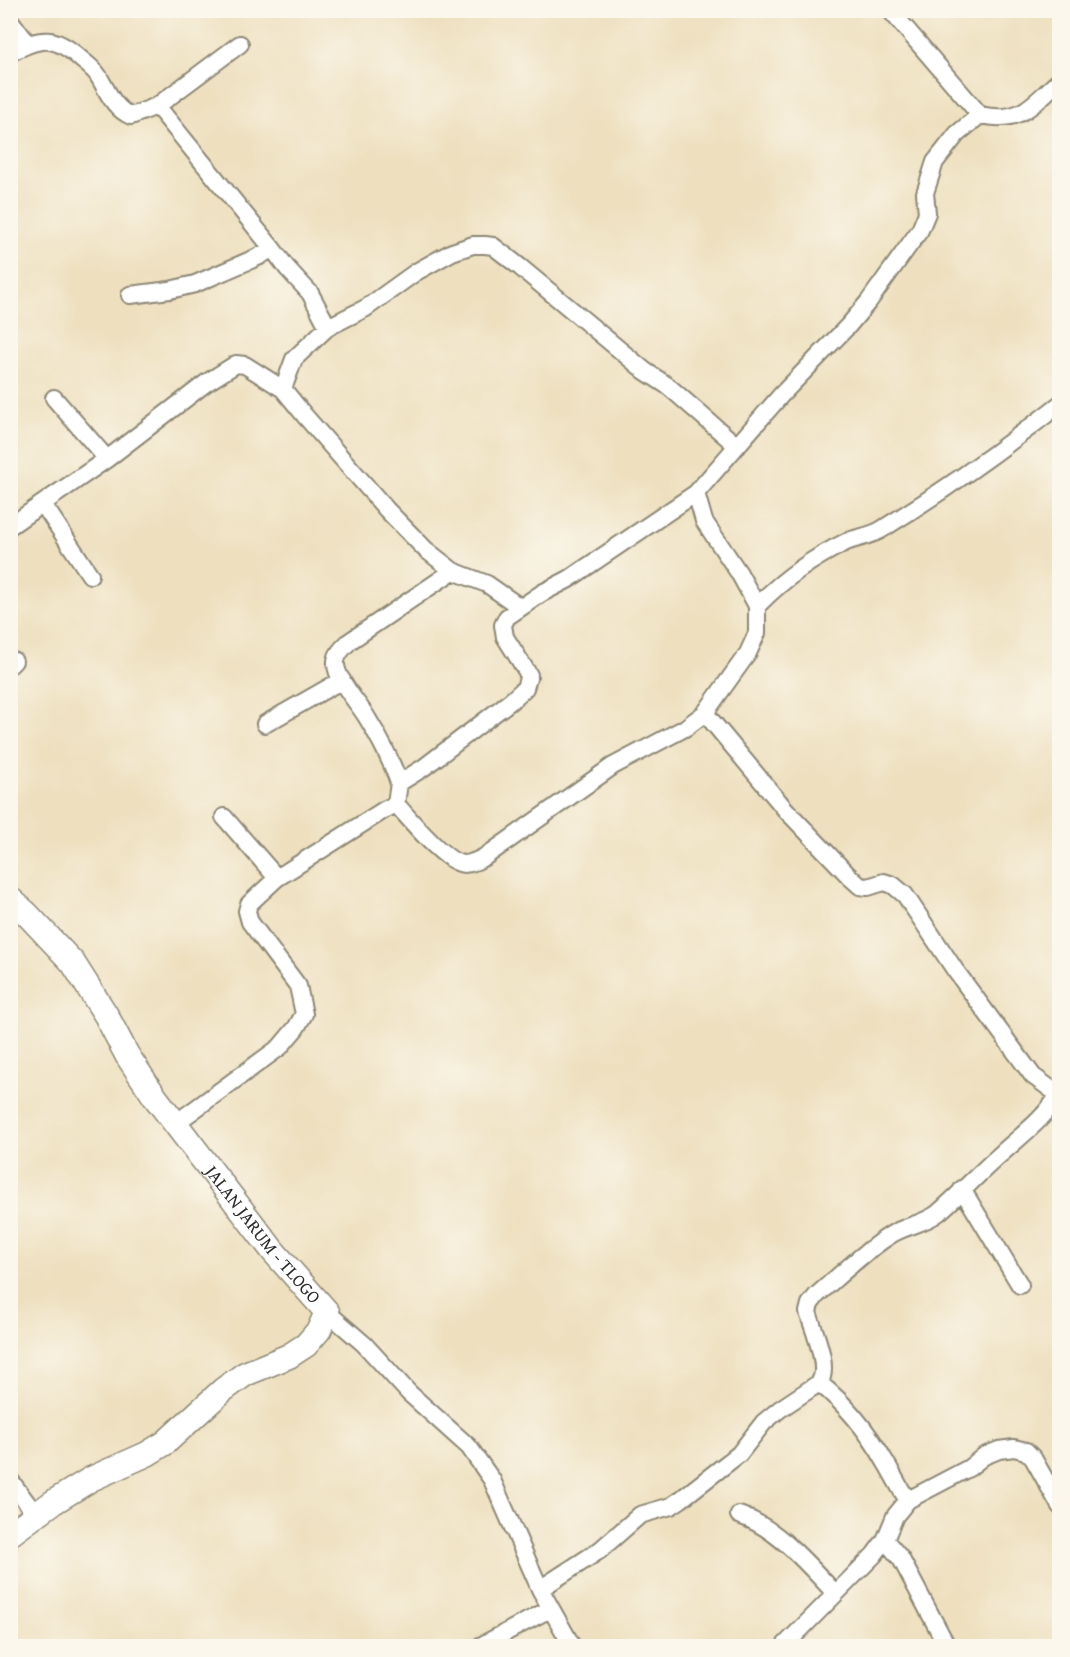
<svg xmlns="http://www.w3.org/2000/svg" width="1070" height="1657" viewBox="0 0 1070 1657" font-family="'Gentium Book Plus',serif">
	<rect width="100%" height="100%" fill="#fbf7ec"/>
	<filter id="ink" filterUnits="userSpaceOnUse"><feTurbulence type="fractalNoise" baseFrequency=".0167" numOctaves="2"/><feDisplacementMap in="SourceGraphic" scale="12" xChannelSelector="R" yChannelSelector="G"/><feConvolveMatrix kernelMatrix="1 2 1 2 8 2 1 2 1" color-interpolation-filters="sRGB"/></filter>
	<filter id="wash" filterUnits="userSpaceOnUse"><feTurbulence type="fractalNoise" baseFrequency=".008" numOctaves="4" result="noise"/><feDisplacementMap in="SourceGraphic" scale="24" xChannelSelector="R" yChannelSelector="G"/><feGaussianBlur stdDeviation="1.35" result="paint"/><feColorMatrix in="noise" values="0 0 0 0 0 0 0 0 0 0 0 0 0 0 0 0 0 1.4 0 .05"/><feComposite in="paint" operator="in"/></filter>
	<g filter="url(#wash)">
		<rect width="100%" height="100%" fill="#eee0bf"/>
	</g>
	<g filter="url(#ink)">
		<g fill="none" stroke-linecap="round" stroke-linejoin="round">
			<defs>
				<path id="street" d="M890,10L980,115
					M10,20L28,44
					M10,53C42,36 55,35 82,60C88,65 95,70 99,77C108,92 114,109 131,116L157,106L240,44
					M157,106L272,248
					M130,295L170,290L195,284L260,256L272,248L287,268L310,293L328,327
					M283,389L305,416L387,510L425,549L453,571L487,584L520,607
					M54,398L107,459
					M43,504L90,575
					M10,526L107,459L206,383L236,364L245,365L283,389L294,359L328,327L366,308L416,272L452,252L473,245H485L493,246L520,267L645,371L668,386L737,446
					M757,606C782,580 813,558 846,542C858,537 873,536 884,528C945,490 1004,448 1060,404
					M10,665L14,661
					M705,713L785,809L850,877L860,886L868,887L884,882L893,885L905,895L955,970L1033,1076L1059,1095
					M265,724L342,680
					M399,783C391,759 379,737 366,716C358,703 336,679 336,664C335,654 344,647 350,641L453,571
					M396,804L399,783L423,768L512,700L525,688L529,675L505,637L503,625L507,617L542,593L569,579L696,493L782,394L849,325L869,301L920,230L927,213L925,193L935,162L957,134L980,115C1022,124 1031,105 1060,80
					M396,804C409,818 446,864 464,864C472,864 479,860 486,856L613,766L685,728L705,713L748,653L757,633V606L739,573L704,521L696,493
					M224,817L277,878
					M176,1123L280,1047L296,1028L304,1014L298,986L250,922L247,911L249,904L277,878L384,810L396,804
					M962,1189L1020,1285
					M327,1312L364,1344L409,1393L469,1447L492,1480L540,1589L572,1646
					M819,1383C846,1404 869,1433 886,1463C894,1476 899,1488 908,1500
					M10,1480L36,1515
					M739,1515C778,1528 807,1564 835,1593
					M885,1540L901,1559L947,1646
					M540,1589L600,1550L640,1515L671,1506L680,1500L739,1454L764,1422L780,1409L819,1383C831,1368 813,1329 808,1312L810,1304L817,1295C841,1274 865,1251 892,1234C907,1225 924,1224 938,1213C960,1194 980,1172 1002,1153C1023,1134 1045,1118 1060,1093
					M480,1646L550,1609
					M784,1646L874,1555L885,1540L895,1516L908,1500L969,1468L984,1456L999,1450L1014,1448L1026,1451L1033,1458L1060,1506"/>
				<g id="secondary">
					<path id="s1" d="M10,899L27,914L73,963L106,1015L127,1055L155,1097L273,1251L327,1312L319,1330L306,1345L289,1356L245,1374L223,1390L165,1443L147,1454L91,1479L52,1503L10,1534"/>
				</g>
			</defs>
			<use href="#street" stroke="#8c8675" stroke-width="20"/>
			<use href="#secondary" stroke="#8c8675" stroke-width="27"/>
			<use href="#street" stroke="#fff" stroke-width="16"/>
			<use href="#secondary" stroke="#fff" stroke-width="24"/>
		</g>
	</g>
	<g text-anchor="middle" stroke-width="4.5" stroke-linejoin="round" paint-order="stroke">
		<g font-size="18" fill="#2b2b2b" stroke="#fbf7ec">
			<text dy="6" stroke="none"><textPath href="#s1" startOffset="422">JALAN JARUM - TLOGO</textPath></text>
		</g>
	</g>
	<rect width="1070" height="1657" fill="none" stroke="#fbf7ec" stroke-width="36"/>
</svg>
